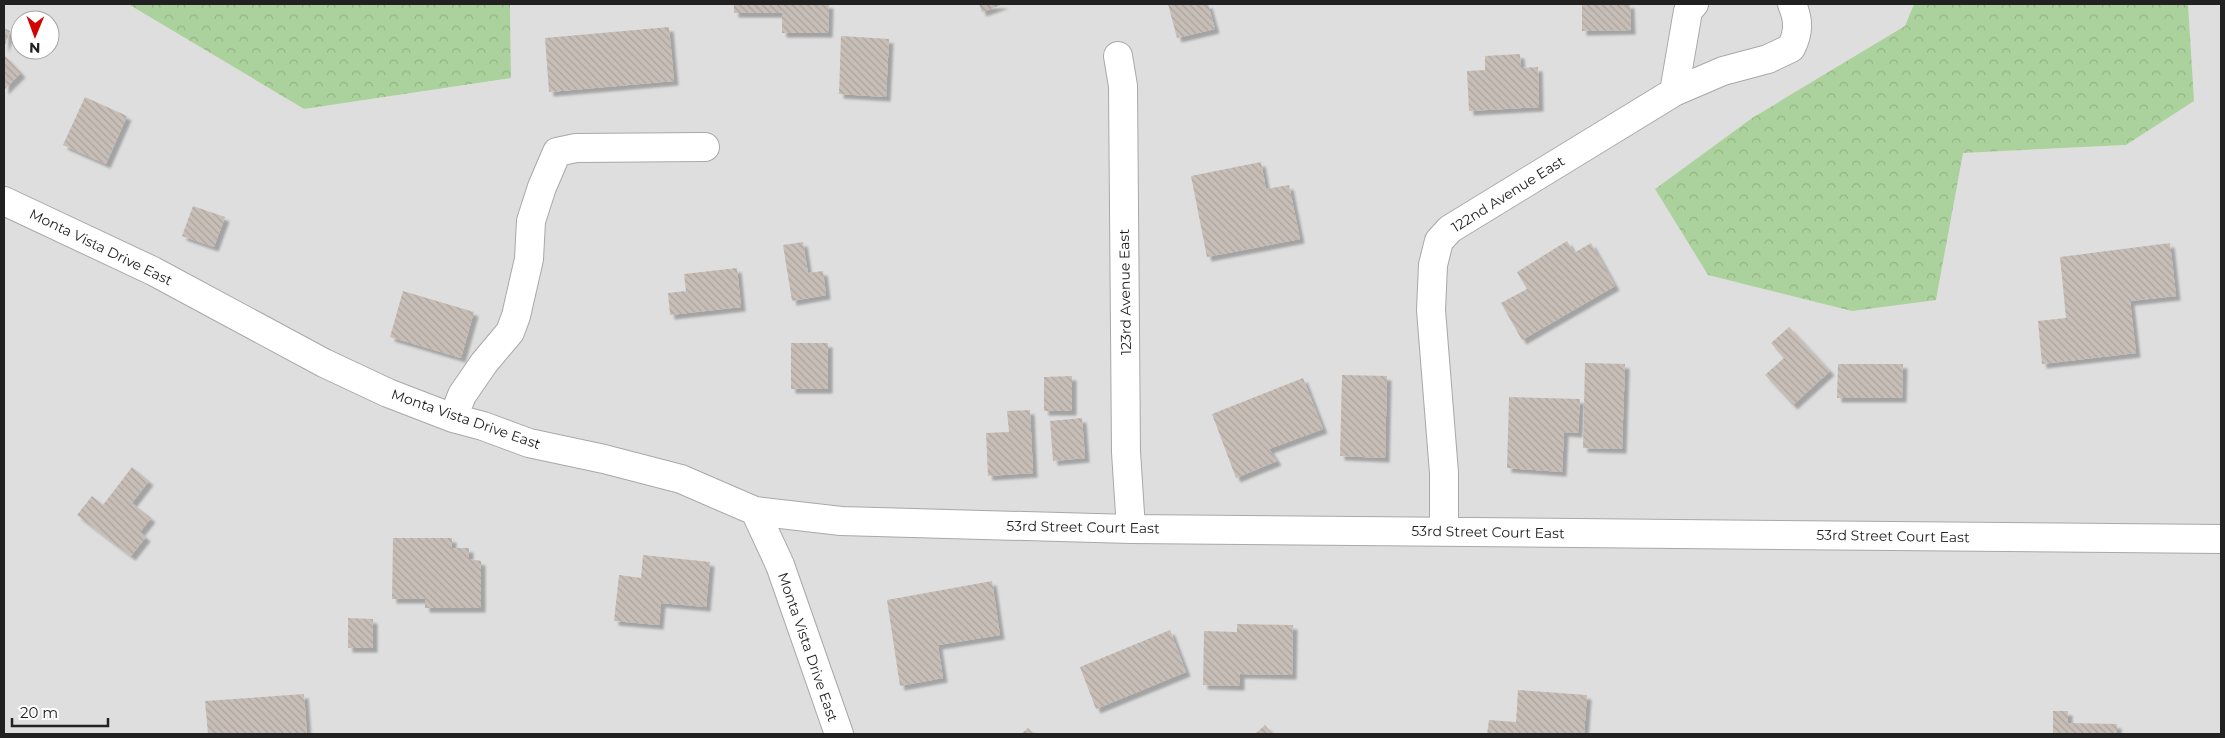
<svg xmlns="http://www.w3.org/2000/svg" width="2225" height="738" viewBox="0 0 2225 738" font-family="Montserrat,sans-serif">
	<defs>
		<pattern id="forest-crowns" width="20" height="18" patternUnits="userSpaceOnUse" patternTransform="scale(1.25)"><rect width="20" height="18" fill="#abd29c"/><path d="M2 6a3 3 0 1 1 6 0M12 15a3 3 0 1 1 6 0" fill="none" stroke="#93b486"/></pattern>
		<pattern id="building-back-hatch" width="6" height="6" patternUnits="userSpaceOnUse" patternTransform="scale(1.25)"><rect width="6" height="6" fill="#c7beb7"/><path d="M-1 5l2 2M0 0l6 6M5-1l2 2" fill="none" stroke="#aba39d"/></pattern>
		<filter id="shadow"><feDropShadow dx="4.5" dy="4.5" stdDeviation="1" flood-color="#0004"/></filter>
	</defs>
	<rect width="100%" height="100%" fill="#f2efe8"/>
	<path fill="#dfdede" fill-rule="evenodd" d="M4,4H128L304,109L511,78L510,4H1914L1906,26L1752,118L1655,189L1936,300L1962,153L2126,145L2193,101L2188,4H2221V734H4ZM20,20H50V50H20Z"/>
	<path fill="url(#forest-crowns)" d="M128,4H510L511,78L304,109Z
		M1914,4H2188L2194,101L2126,145L1963,153L1936,300L1852,311L1708,275L1655,189L1752,118L1905,26Z"/>
	<path fill="url(#building-back-hatch)" filter="url(#shadow)" d="M734,4H829L828,33H782V13H734Z
		M979,4H1004L982,12Z
		M1168,4H1208L1215,29L1177,38Z
		M1582,4H1630L1631,30L1582,31Z
		M669,27L674,81L549,92L545,38Z
		M4,28L10,31L4,48Z
		M841,36L889,39L886,97L839,94Z
		M1520,54L1521,68L1538,67L1539,107L1469,111L1467,71L1485,70V56Z
		M4,55L21,73L4,90Z
		M85,97L127,116L106,164L63,145Z
		M1261,162L1266,189L1289,185L1300,239L1207,257L1191,176Z
		M193,206L225,217L214,247L182,236Z
		M1567,241L1574,253L1591,243L1615,286L1522,340L1501,303L1527,289L1517,272Z
		M803,242L808,273L823,271L826,295L792,301L783,245Z
		M2170,243L2176,296L2130,301L2136,353L2042,364L2038,321L2066,318L2060,257Z
		M737,268L741,307L670,315L668,293L686,291L684,274Z
		M403,291L474,312L461,358L390,337Z
		M1789,327L1830,371L1793,405L1765,375L1784,358L1771,343Z
		M791,343H828V389H791Z
		M1585,363L1625,364L1622,449L1583,448Z
		M1838,364H1903L1902,398H1837Z
		M1342,375L1387,376L1385,458L1340,456Z
		M1072,376V411H1044V377Z
		M1303,378L1323,429L1269,449L1277,461L1236,478L1212,414Z
		M1509,397L1580,399L1578,433L1564,432L1562,472L1507,468Z
		M1030,410L1033,473L988,476L986,433L1009,432L1007,411Z
		M1082,418L1085,458L1053,461L1050,421Z
		M132,467L149,481L132,503L151,518L140,532L146,537L131,556L77,515L92,496L103,505Z
		M393,538H452V548H469V559L481,561V608H425V599H392Z
		M643,555L710,562L706,607L661,603L659,625L614,621L619,575L641,578Z
		M992,581L1000,635L938,645L943,678L900,686L887,600Z
		M348,618L373,619V648H348Z
		M1237,624L1293,625L1292,675L1240,674V686L1203,685L1204,631L1237,632Z
		M1170,630L1186,672L1096,709L1080,667Z
		M1518,690L1587,695L1584,734H1487L1489,720L1516,722Z
		M304,694L307,734H208L205,701Z
		M2053,711H2068V723L2117,724V734H2053Z
		M1265,725L1273,734H1255Z
		M1028,728L1034,734H1021Z"/>
	<g fill="none" stroke-linecap="round" stroke-linejoin="round">
		<defs>
			<path id="minor" d="M1118,56L1123,86L1126,452L1131,529
				M1674,92L1688,11L1694,4
				M4,201L153,271L324,363L388,393L453,418L483,426L529,443L604,459L681,479L755,511L780,565L839,734
				M453,418L462,395L484,363L510,332L516,316L529,259L531,221L542,187L557,152L576,148L705,147
				M755,511L841,521L1131,529L2221,539
				M1444,532V473L1431,310L1433,265L1439,241L1450,229L1674,92L1723,71L1768,59L1791,48C1799,32 1799,21 1792,4"/>
		</defs>
		<use href="#minor" stroke="#a8a8a8" stroke-width="30"/>
		<use href="#minor" stroke="#fff" stroke-width="28"/>
	</g>
	<g text-anchor="middle" stroke-width="4" stroke-linejoin="round" paint-order="stroke">
		<g font-size="14" fill="#212121" stroke="#fff">
			<text transform="translate(1508 194) rotate(-32)" y="5">122nd Avenue East</text>
			<text transform="translate(101 247) rotate(26)" y="5">Monta Vista Drive East</text>
			<text transform="translate(1125 292) rotate(-91)" y="5">123rd Avenue East</text>
			<text transform="translate(466 419) rotate(19)" y="5">Monta Vista Drive East</text>
			<text transform="translate(1083 527) rotate(1)" y="5">53rd Street Court East</text>
			<text transform="translate(1488 532) rotate(1)" y="5">53rd Street Court East</text>
			<text transform="translate(1893 536) rotate(1)" y="5">53rd Street Court East</text>
			<text transform="translate(808 647) rotate(71)" y="5">Monta Vista Drive East</text>
		</g>
	</g>
	<rect width="2225" height="738" fill="none" stroke="#212121" stroke-width="10"/>
	<g transform="translate(35 35) rotate(181)"><circle r="24" fill="#ffffff" stroke="#a6a6a6"/>
	<path d="M0-4L9 19L0 12L-9 19Z" fill="#d30400"/>
	<text y="-8" font-size="14" font-weight="bold" text-anchor="middle" fill="#212121">N</text>
	</g>
	<path d="M12 718v8h96v-8" fill="none" stroke="#212121" stroke-width="2.5"/>
	<text x="20" y="718" font-size="15" fill="#212121" stroke="#ffffff" stroke-width="4" paint-order="stroke">20 m</text>
</svg>
